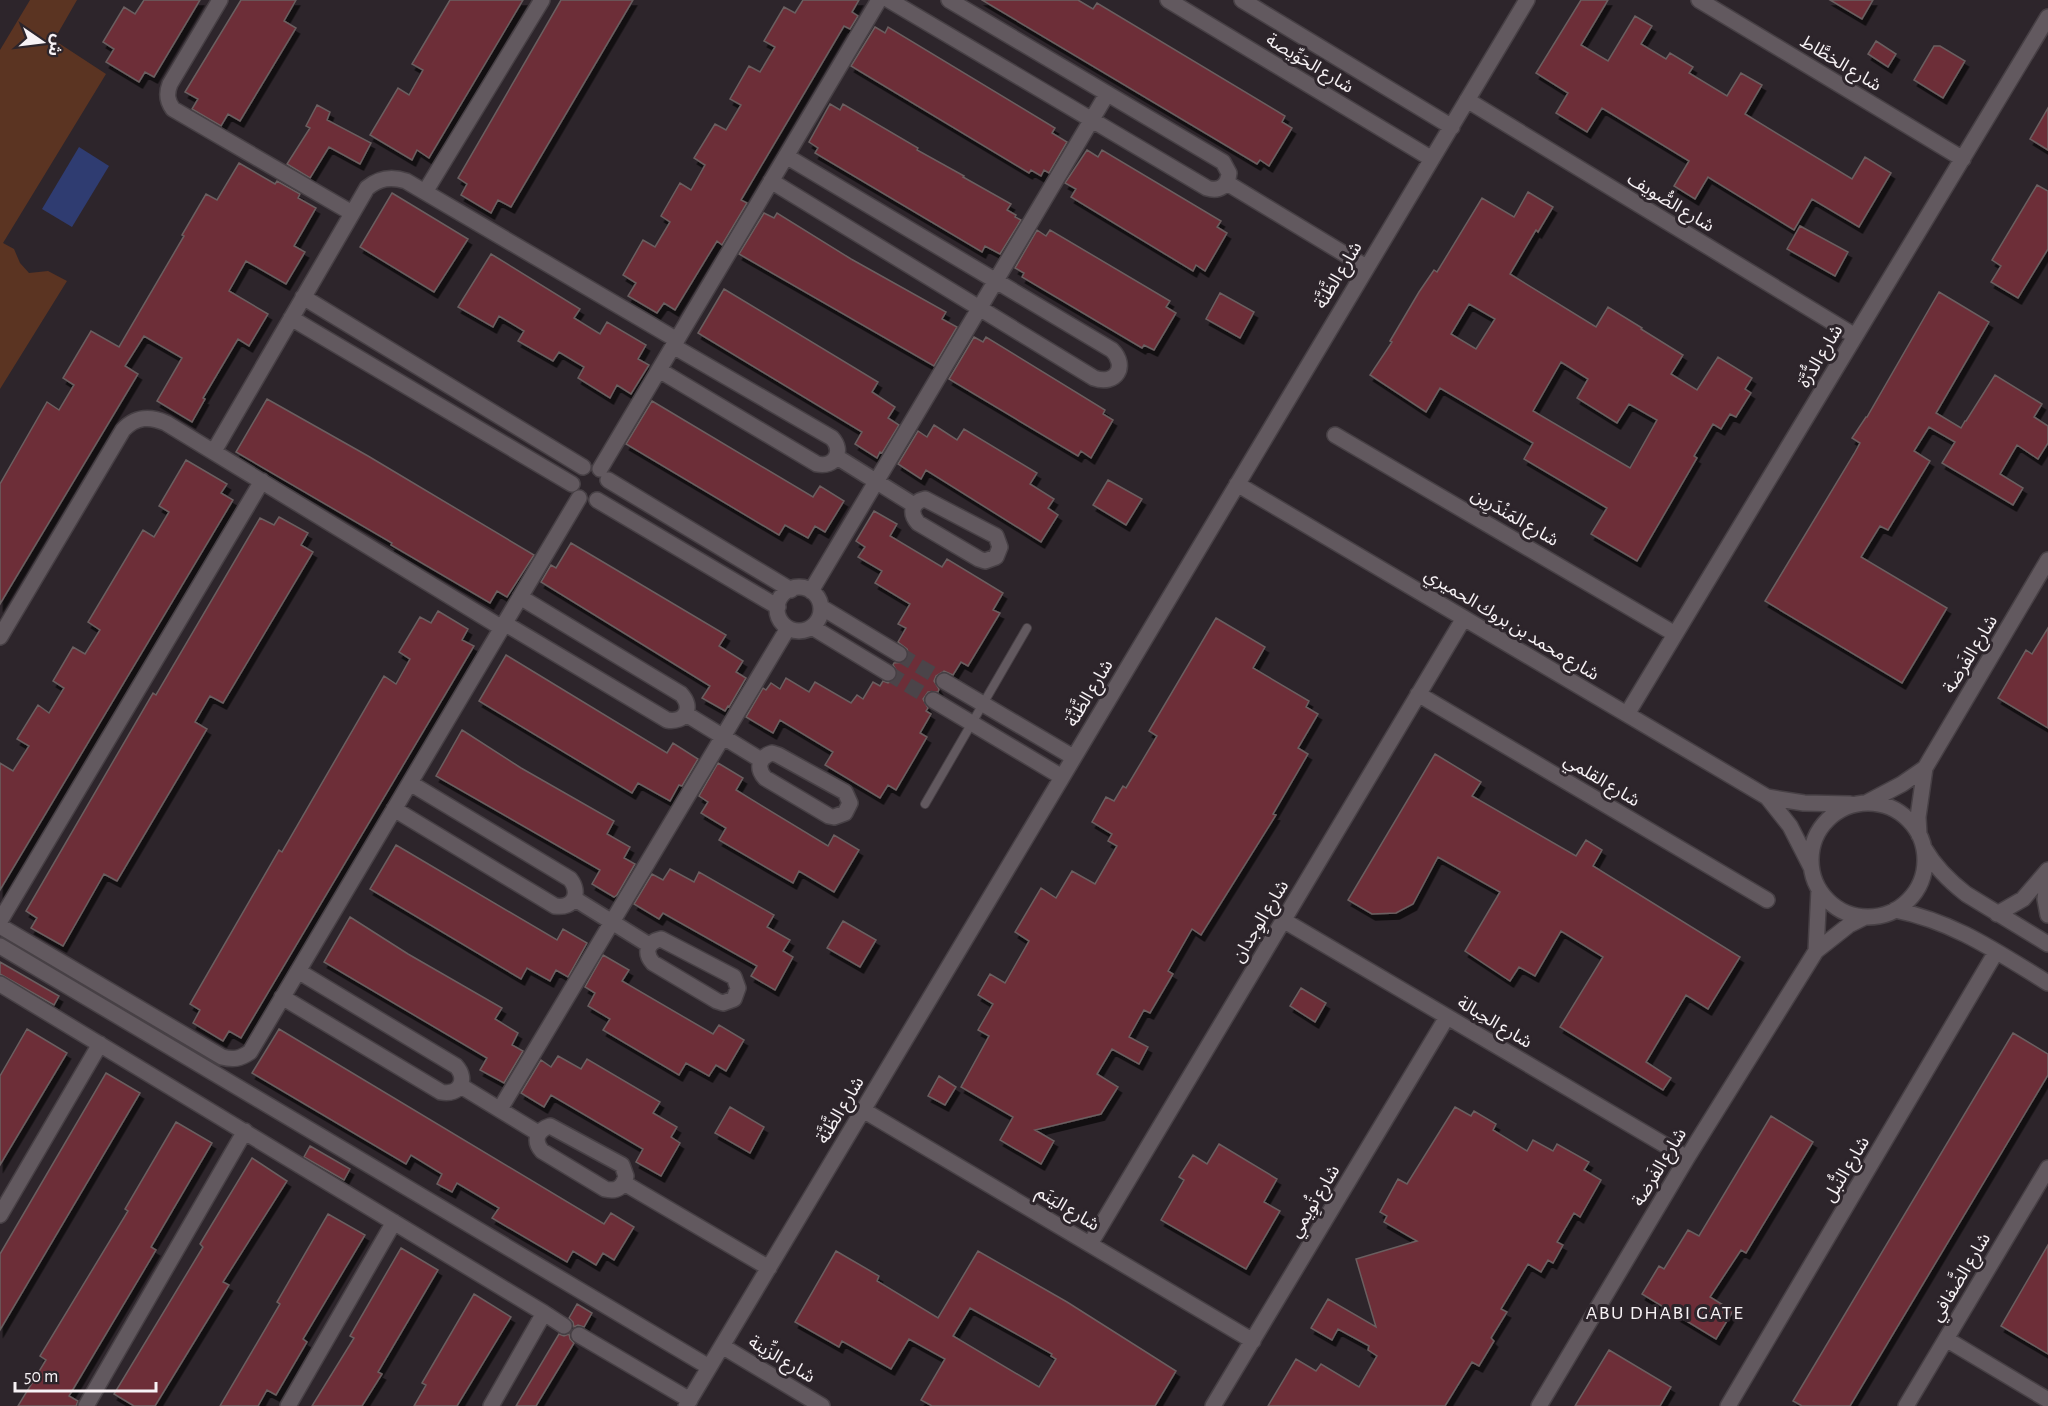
<svg xmlns="http://www.w3.org/2000/svg" width="2048" height="1406" viewBox="0 0 2048 1406" font-family="'Alegreya Sans','Noto Sans Arabic',sans-serif">
	<defs>
		<filter id="shadow"><feDropShadow dx="3.5" dy="6" stdDeviation="0" flood-color="#0009"/></filter>
	</defs>
	<rect width="100%" height="100%" fill="#2d252b"/>
	<path fill="#5b3422" d="M30,0H77L54,40L106,74L3,243L14,249L20,263L29,273L48,271L67,281L0,389V50Z"/>
	<path fill="#2f3c71" d="M79,147L109,166L72,227L42,209Z"/>
	<path fill="#6d2d38" stroke="#6b5f60" stroke-width="1.5" fill-rule="evenodd" filter="url(#shadow)" d="M144,0H200L154,77L145,72L139,82L106,62L114,49L103,42L124,7L135,14Z
		M241,0H296L284,21L296,28L240,121L228,114L221,126L192,109L198,99L185,92Z
		M450,0H523L429,158L417,150L412,160L370,135L398,88L409,95L423,70L412,64Z
		M561,0H633L511,207L498,200L491,213L461,195L467,184L458,178Z
		M803,0H859L852,12L858,16L850,29L844,26L741,200L747,203L722,245L717,241L675,310L664,303L657,313L628,296L636,283L623,275L643,240L655,247L670,222L661,216L680,183L691,190L705,165L694,158L715,124L726,130L741,105L730,99L749,66L760,72L775,47L764,41L784,7L795,13Z
		M982,0H1078L1093,9L1097,3L1285,116L1282,122L1292,128L1269,166L1260,160L1257,164Z
		M1581,0H1608L1581,45L1608,61L1635,16L1652,26L1641,44L1666,59L1670,53L1693,67L1689,73L1727,96L1741,73L1762,85L1745,114L1852,179L1865,157L1891,173L1859,227L1812,199L1794,230L1708,177L1695,199L1674,186L1689,161L1602,108L1587,132L1556,113L1568,93L1536,73Z
		M1830,0H1873L1862,19Z
		M875,27L885,33L888,27L1055,128L1052,133L1067,142L1049,173L1044,170L1041,176L1031,170L1029,173L851,66Z
		M1876,41L1896,54L1888,67L1868,54Z
		M1934,46H1940L1965,61L1943,98L1914,80Z
		M830,104L840,110L843,104L918,148L917,150L964,176L963,177L1011,204L1007,210L1016,215L1015,217L1021,220L1000,254L985,246L982,252L815,153L818,148L809,142Z
		M317,105L330,112L327,120L371,143L360,164L329,147L310,178L287,164L310,128L306,126Z
		M2048,108V150L2030,139Z
		M1087,150L1098,157L1102,150L1221,221L1217,227L1227,233L1205,271L1196,265L1193,271L1071,197L1076,189L1065,183Z
		M239,163L275,184L277,181L300,194L298,198L316,208L294,246L305,252L286,284L246,261L229,291L268,314L249,346L238,339L203,398L205,399L192,422L157,401L182,358L144,336L125,366L138,374L0,604V484L47,402L59,410L74,385L63,378L91,331L119,347L184,236L182,235L206,194L217,200Z
		M2037,185L2048,191V249L2018,298L1991,282L2001,266L1992,260Z
		M1528,192L1553,207L1538,232L1536,230L1510,274L1596,327L1608,307L1642,328L1641,329L1683,355L1671,374L1697,390L1718,357L1752,378L1745,389L1751,393L1736,417L1730,414L1721,429L1713,424L1694,456L1697,458L1637,561L1591,534L1607,508L1524,459L1533,443L1440,388L1426,412L1370,375L1392,342L1390,341L1419,292L1434,270L1437,272L1482,198L1514,217ZM1469,304L1495,319L1476,349L1451,334ZM1561,362L1588,379L1577,398L1617,423L1629,404L1657,420L1630,468L1533,411Z
		M392,193L468,239L434,292L360,247Z
		M764,213L774,218L777,213L851,259L946,312L942,319L957,327L934,366L739,254Z
		M1800,226L1848,252L1835,276L1787,249Z
		M1037,230L1046,236L1050,230L1170,301L1166,307L1176,313L1154,350L1144,345L1142,348L1022,277L1024,273L1015,268Z
		M491,254L580,309L574,318L600,334L607,322L646,345L638,359L649,365L631,394L617,385L610,398L578,378L584,367L559,352L553,361L518,341L524,331L499,316L493,327L458,307Z
		M724,289L878,382L872,392L895,407L888,418L899,425L882,453L880,452L877,458L855,444L862,432L698,333Z
		M1939,292L1989,322L1936,413L1961,428L1965,421H1966L1995,375L2042,404L2034,417L2048,426V443L2038,459L2017,445L2000,474L2023,488L2013,505L1942,463L1955,442L1929,427L1914,451L1930,461L1888,530L1880,526L1861,557L1947,608L1902,683L1765,601L1854,454L1860,443L1852,438L1866,417H1867Z
		M1220,293L1254,312L1240,338L1206,319Z
		M974,337L983,342L986,337L1105,410L1103,414L1113,420L1091,458L1081,451L1078,456L949,379Z
		M267,399L368,456L534,555L507,597L497,591L490,603L391,545L392,543L236,452Z
		M652,401L813,497L820,486L844,501L825,532L815,526L808,538L785,525L779,535L626,444Z
		M934,425L957,440L964,429L1037,473L1030,484L1054,499L1048,508L1058,515L1041,542L926,470L921,479L898,464L918,431L927,437Z
		M186,460L227,484L221,493L233,500L0,890V763L13,771L29,746L17,739L38,705L49,713L64,688L53,681L73,647L85,654L100,630L88,622L143,530L154,537L169,512L159,506Z
		M1108,480L1142,499L1126,525L1093,505Z
		M874,511L897,524L890,536L942,567L947,559L1003,593L993,610L1000,613L968,666L961,662L953,675L944,671L936,676L934,681L939,689L938,692H928L923,699L928,708L926,711L931,714L920,733L927,737L896,790L888,785L880,798L825,765L833,752L780,720L773,733L746,717L763,688L766,690L771,683L780,689L786,678L809,692L815,682L851,703L857,695L863,699L873,682L880,686L883,681L888,683L896,679L898,673L893,665L894,663L904,662L909,655L907,649L898,642L906,628L898,624L910,604L875,583L882,571L858,557L865,547L856,541Z
		M279,517L308,533L301,545L313,552L223,703L210,696L195,722L207,729L117,881L104,874L63,946L31,928L37,918L26,911L153,693L156,695L260,518L274,525Z
		M571,543L726,635L719,646L743,661L736,672L746,678L729,707L728,706L725,711L702,698L710,686L541,582L551,565L556,568Z
		M438,611L468,629L462,640L474,646L241,1038L229,1031L223,1041L193,1023L200,1010L190,1004L279,850L282,852L384,676L396,684L410,659L399,652L420,617L431,623Z
		M1216,618L1265,647L1253,668L1309,701L1306,707L1318,714L1298,748L1308,754L1273,814L1276,815L1201,935L1192,929L1168,971L1173,974L1150,1013L1144,1010L1129,1037L1148,1047L1139,1064L1112,1049L1097,1074L1118,1087L1101,1114L1035,1130L1054,1141L1041,1164L1000,1140L1013,1117L961,1087L989,1036L978,1030L993,1004L978,995L990,974L1005,983L1029,941L1015,932L1041,888L1056,898L1072,871L1095,884L1117,846L1108,841L1112,834L1092,822L1106,797L1114,801L1123,786L1126,788L1157,736L1149,731Z
		M2048,628V728L1998,698L2026,650L2032,654Z
		M506,655L667,753L673,743L698,759L682,786L679,785L670,801L638,783L632,793L479,701Z
		M462,730L521,768L614,821L607,834L630,847L624,858L635,864L617,895L614,897L592,884L600,870L436,776Z
		M1435,754L1481,782L1472,796L1576,856L1586,840L1602,850L1593,866L1740,957L1708,1009L1686,995L1646,1062L1671,1078L1663,1090L1560,1027L1603,957L1561,931L1535,976L1519,967L1510,981L1465,951L1500,892L1438,857L1413,904L1396,913L1372,914L1348,900Z
		M718,763L743,778L736,790L828,846L834,835L859,850L834,892L799,871L793,883L719,840L726,828L701,813L708,802L699,796Z
		M396,845L557,940L563,929L587,943L568,977L556,970L550,981L527,968L521,979L370,889Z
		M670,869L694,882L699,872L774,915L767,927L790,940L783,951L793,957L775,990L751,976L757,966L663,913L659,919L634,904L652,874L663,880Z
		M350,917L408,954L502,1008L495,1019L518,1033L512,1045L523,1051L504,1083L480,1070L487,1058L324,962Z
		M843,921L876,940L860,967L827,948Z
		M603,955L629,970L622,981L713,1034L719,1025L744,1040L726,1071L716,1065L709,1076L686,1063L679,1075L603,1030L610,1019L588,1006L595,993L585,987Z
		M0,962L59,996L54,1005L0,974Z
		M1301,988L1326,1003L1315,1022L1290,1006Z
		M27,1029L67,1053L0,1165V1076Z
		M279,1029L604,1224L611,1213L634,1227L614,1260L603,1253L596,1265L573,1251L567,1262L492,1218L499,1208L457,1183L452,1192L437,1184L442,1174L411,1155L406,1164L252,1073Z
		M2013,1033L2048,1054V1075L1850,1406H1802L1793,1401Z
		M558,1056L581,1069L587,1059L660,1102L653,1113L677,1127L671,1137L680,1143L661,1176L636,1162L643,1149L551,1095L544,1107L521,1093L541,1060L551,1067Z
		M106,1073L140,1093L0,1330V1254Z
		M939,1076L956,1087L945,1105L928,1096Z
		M730,1107L764,1127L750,1153L715,1133Z
		M1455,1107L1471,1116L1474,1111L1496,1124L1493,1130L1527,1151L1533,1140L1553,1151L1557,1144L1589,1162L1584,1170L1601,1180L1580,1217L1574,1213L1557,1242L1563,1245L1553,1263L1548,1260L1541,1272L1528,1264L1501,1309L1507,1312L1491,1338L1494,1341L1479,1366L1472,1362L1445,1406H1268L1296,1359L1316,1371L1321,1364L1359,1387L1377,1356L1368,1350L1369,1346L1338,1329L1332,1340L1311,1328L1328,1299L1376,1327L1356,1259L1417,1241L1384,1222L1387,1216L1380,1212L1398,1179L1407,1184Z
		M1771,1116L1813,1142L1746,1253L1741,1250L1710,1297L1733,1311L1716,1339L1642,1294L1659,1266L1664,1269L1688,1230L1699,1236Z
		M176,1122L212,1143L151,1247L156,1250L69,1396L78,1401L76,1406H18L46,1360L40,1356L128,1211L125,1209Z
		M1219,1144L1277,1179L1264,1202L1280,1211L1246,1269L1161,1220L1184,1180L1179,1177L1193,1155L1207,1164Z
		M310,1146L350,1169L344,1180L304,1157Z
		M252,1158L287,1181L223,1282L229,1285L155,1406H134L114,1394L203,1247L200,1244Z
		M328,1214L365,1235L303,1339L307,1342L276,1395L267,1390L258,1406H220L280,1304L277,1302Z
		M2048,1245V1354L2001,1326Z
		M401,1248L438,1270L378,1372L382,1374L362,1406H312L354,1338L350,1336Z
		M836,1251L879,1276L877,1281L938,1318L978,1251L1067,1302L1176,1371L1155,1406H932L921,1400L945,1359L909,1339L891,1369L842,1341L839,1347L795,1322ZM970,1308L1052,1354L1051,1356L1056,1359L1039,1387L953,1336Z
		M474,1294L511,1317L457,1406H414L426,1385L422,1383Z
		M577,1304L592,1313L584,1327L578,1325L574,1327L573,1322L569,1318Z
		M559,1334L564,1336L569,1334L570,1339L574,1343L536,1406H516Z
		M1609,1350L1671,1387L1660,1406H1575Z"/>
	<g fill="none" stroke-linecap="round" stroke-linejoin="round">
		<path stroke="#4b4449" stroke-width="15" stroke-dasharray="15 8" stroke-linecap="butt" d="M899,654L944,681
			M888,673L933,700"/>
		<defs>
			<path id="service" d="M925,804L1027,628"/>
			<path id="minor" d="M220,0L170,84C166,94 167,101 173,109L352,213
				M889,0L1207,188C1219,192 1228,186 1229,173L1223,162L949,0
				M1168,0L1432,159
				M1242,0L1452,127
				M1699,0L1963,159
				M1467,100L1855,336
				M771,181L1094,378C1116,386 1128,366 1112,350L786,156
				M1227,183L1366,267
				M425,192L542,0
				M303,297L583,467
				M291,318L572,484
				M659,370L817,464C835,468 844,451 832,438L673,346
				M1335,435L1675,634
				M214,451L367,188C379,178 391,176 406,181L677,340
				M837,457L914,505
				M600,469L879,0
				M608,480L791,590
				M1237,484L1767,797L1790,826L1811,867
				M925,499L996,536L1000,547L996,557L985,561L979,559L918,523C909,513 912,502 925,499Z
				M597,500L778,607
				M777 609a22 22 0 1 1 44 0a22 22 0 1 1-44 0Z
				M811,591L1107,94
				M821,607L899,654
				M504,623L667,720C685,723 694,708 681,694L520,597
				M812,627L888,673
				M0,637L123,430C136,416 150,416 166,423L502,628
				M944,681L1073,757
				M1418,694L1767,900
				M933,700L1062,777
				M686,714L761,760
				M1627,714L2048,17
				M772,753L778,755L845,792L850,803L845,813L834,817L829,816L765,778C756,768 759,757 772,753Z
				M1767,797L1804,803L1850,804
				M1866,803L1902,784L1925,768
				M1811 860a57 57 0 1 1 114 0a57 57 0 1 1-114 0Z
				M394,809L555,906C574,909 581,893 570,879L410,783
				M1919,835L1918,817L1925,768L2048,560
				M1924,848C1935,867 1948,880 1966,894L2048,944
				M2048,873L2045,899L2048,915
				M575,899L649,945
				M1895,910C1955,922 1997,952 2048,983
				M1997,914L2023,899L2048,870
				M1283,920L1687,1158
				M0,921L262,481
				M0,926L222,1057C233,1060 240,1059 250,1052L579,498
				M661,939L734,977L738,988L734,999L723,1003L717,1001L653,963C644,953 647,942 661,939Z
				M0,946L709,1367
				M1816,951L1819,889
				M0,984L544,1313L491,1406
				M282,997L441,1092C460,1096 468,1079 456,1066L298,971
				M461,1086L538,1133
				M500,1109L788,628
				M863,1110L1253,1341
				M550,1126L622,1165L626,1176C623,1187 617,1192 605,1189L542,1151C533,1141 537,1130 550,1126Z
				M624,1183L769,1268
				M0,1215L100,1044
				M1090,1244L1464,618
				M544,1313L564,1326
				M579,1335L690,1400
				M1946,1339L2048,1400
				M722,1346L822,1406
				M86,1406L245,1131
				M288,1406L394,1222
				M686,1406L1527,0
				M1213,1406L1447,1017
				M1539,1406L1687,1158L1816,951L1849,925L1865,917
				M1728,1406L1996,952
				M1906,1406L2048,1168"/>
		</defs>
		<use href="#service" stroke="#474045" stroke-width="10"/>
		<use href="#minor" stroke="#474045" stroke-width="18"/>
		<use href="#service" stroke="#62595f" stroke-width="8"/>
		<use href="#minor" stroke="#62595f" stroke-width="15"/>
	</g>
	<g text-anchor="middle" stroke-width="6" stroke-linejoin="round" paint-order="stroke">
		<g font-size="18" fill="#f7f2f5" stroke="#2d252b">
			<text transform="translate(1310 63) rotate(31)" y="6">شارع الحَوِّيصة</text>
			<text transform="translate(1841 63) rotate(31)" y="6">شارع الخطَّاط</text>
			<text transform="translate(1671 202) rotate(31)" y="6">شارع الصُّويف</text>
			<text transform="translate(1338 275) rotate(-59)" y="6">شارع الظَّنَّة</text>
			<text transform="translate(1820 356) rotate(-59)" y="6">شارع الدُّرَّة</text>
			<text transform="translate(1515 517) rotate(30)" y="6">شارع المَنْدَرِين</text>
			<text transform="translate(1512 624) rotate(31)" y="6">شارع محمد بن بروك الحميري</text>
			<text transform="translate(1970 654) rotate(-59)" y="6">شارع الفَرضة</text>
			<text transform="translate(1089 693) rotate(-59)" y="6">شارع الظَّنَّة</text>
			<text transform="translate(1602 780) rotate(31)" y="6">شارع القلمي</text>
			<text transform="translate(1260 921) rotate(-59)" y="6">شارع الوِجدان</text>
			<text transform="translate(1495 1022) rotate(31)" y="6">شارع الحِبالة</text>
			<text transform="translate(840 1110) rotate(-59)" y="6">شارع الظَّنَّة</text>
			<text transform="translate(1659 1167) rotate(-59)" y="6">شارع الفَرضة</text>
			<text transform="translate(1846 1169) rotate(-59)" y="6">شارع النُّبل</text>
			<text transform="translate(1314 1201) rotate(-59)" y="6">شارع تُوِيمي</text>
			<text transform="translate(1068 1208) rotate(31)" y="6">شارع اليَنَم</text>
			<text transform="translate(1960 1277) rotate(-59)" y="6">شارع الضَّفافي</text>
			<text transform="translate(782 1359) rotate(31)" y="6">شارع الزِّينة</text>
		</g>
		<g font-size="20" letter-spacing="1.5" fill="#f7f2f5" stroke="#2d252b">
			<text x="1665" y="1319">ABU DHABI GATE</text>
		</g>
	</g>
	<g transform="translate(42 42) rotate(104)" stroke="#2d252b" stroke-width="4.5" paint-order="stroke">
	<path d="M0-4.5L10 22L0 15L-10 22Z" fill="#f7f2f5"/>
	<text y="-9" font-size="16" font-weight="bold" text-anchor="middle" fill="#f7f2f5">ش</text>
	</g>
	<path d="M15 1382v9h141v-9" fill="none" stroke="#f7f2f5" stroke-width="3"/>
	<text x="24" y="1382" font-size="18" fill="#f7f2f5" stroke="#2d252b" stroke-width="4.5" paint-order="stroke">50 m</text>
</svg>
